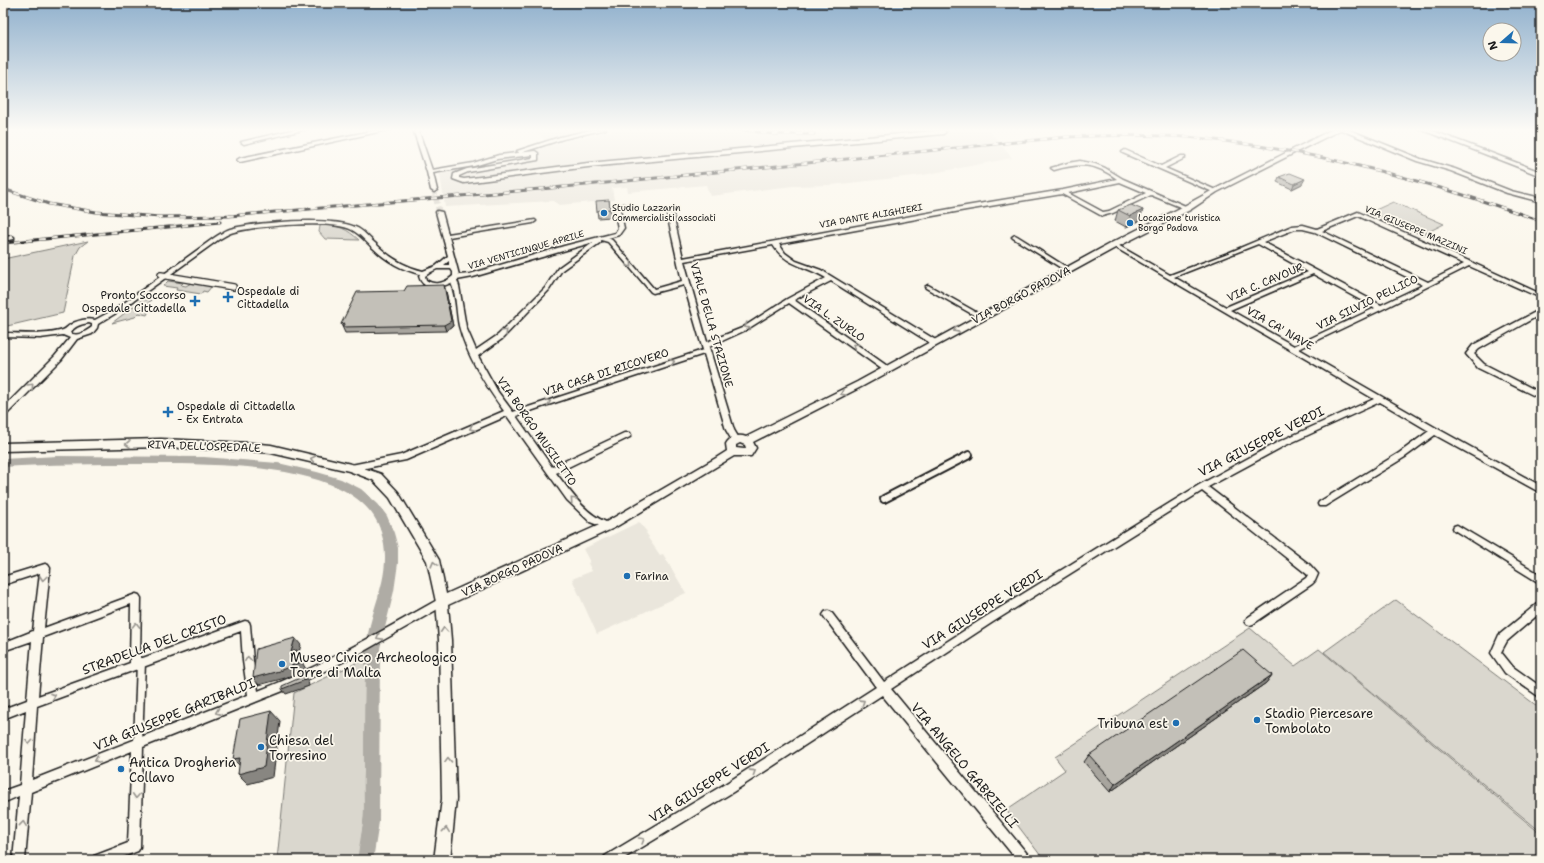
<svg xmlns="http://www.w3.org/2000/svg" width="1544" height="863" viewBox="0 0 1544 863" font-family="'Shantell Sans',sans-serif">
	<rect width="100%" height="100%" fill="#fbf7ec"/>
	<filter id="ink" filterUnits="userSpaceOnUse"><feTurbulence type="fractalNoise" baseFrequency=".025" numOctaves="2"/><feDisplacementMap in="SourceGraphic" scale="8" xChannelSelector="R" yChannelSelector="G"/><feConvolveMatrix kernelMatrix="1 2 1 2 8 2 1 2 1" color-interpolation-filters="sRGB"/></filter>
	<g filter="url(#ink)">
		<path fill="#eae6dc" d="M535,129H598L545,141Z
			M619,129H988L1012,158L923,175L831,185L793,186L710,196L706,185L628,192L627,187L612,188L614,200L559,205L553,201L445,207L440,174L514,158L533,156L534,150L569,140Z
			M639,522L647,532L646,533L649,537L648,538L660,555L663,554L686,593L597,634L572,579L592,571L588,563L590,562L583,549Z"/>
		<path fill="#dad7ce" stroke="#7b7a75" d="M1393,202L1444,224L1422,235L1371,212Z
			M322,225C339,225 347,229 359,240L325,239L319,232L320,226Z
			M88,241L80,247L75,256L63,313L3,327V259Z
			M168,281L183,283L181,285L186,286L191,283L212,286L207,292L203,291L201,294L176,290L177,288L163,286Z
			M143,299L151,300L146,307L148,313L147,315L139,313L135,317L112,323Z
			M1396,600L1541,709V832L1324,652Z
			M1250,628L1295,666L1319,649L1541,834V849L1531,860H1044L1006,810L1065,770L1055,757Z
			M366,648L367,798L359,860H277L294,693L356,663V655Z"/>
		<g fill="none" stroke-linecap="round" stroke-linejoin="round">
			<path fill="#afaca5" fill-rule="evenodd" d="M57,456L204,457L278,463L317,472L341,479L361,489L378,504L387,516L394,533L398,548V563L394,591L380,648L379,822L373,860H357C359,848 361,836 363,824C365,807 363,789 364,772C364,732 364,691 366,651C368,609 395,576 381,532C375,511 358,497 339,488C286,463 202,464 143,464C96,464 50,464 3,467V459Z"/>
			<path stroke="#dad6cd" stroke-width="5.5" stroke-dasharray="5.5 3" stroke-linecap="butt" d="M434,190L439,212"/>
			<defs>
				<path id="pedestrian-far2" d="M161,275L233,287"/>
				<path id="pedestrian-far1" d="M884,499L969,455"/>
				<path id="pedestrian" d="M138,743L141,662"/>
				<path id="minor" d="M296,129H307L244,144L241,142Z
					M381,129H392L240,162L237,160L240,158Z
					M413,129H418L432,170L473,163L499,155L535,151L538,153V160L468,172L459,176V178L464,179L588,163L943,130L946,132L943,134L588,167L464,183L453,179L454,174L467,169L533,158V155L497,159L474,166L433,173L437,190L434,192L431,190L427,172Z
					M595,129H606L563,139L520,153L517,151L560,137Z
					M1339,129H1347L1421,159L1455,169L1511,191L1541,198V202L1507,193L1451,171L1417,161Z
					M1420,129H1428L1541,172V176Z
					M1125,150L1161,166L1181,156H1185V158L1165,168L1218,191L1213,192L1123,153L1122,152Z
					M1080,161L1095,164L1105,168L1123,179L1190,208L1185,209L1151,195L1113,213L1102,216L1062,194L966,210L779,244L785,253L796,261L821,270L939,342L935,344H932L831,281L794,300L890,368L889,370H883L789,303L746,330L709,347L734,430L740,440L739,442H733L726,430L704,354L545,406L516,416L552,467L624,433H630L631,435L630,437L556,473C570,491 584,513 606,522L607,524L606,526L603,527L590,522L567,500L507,416L406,460L351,471L348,470L347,468L348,466L351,465L401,455L504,411C487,388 466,354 459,326C456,312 457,296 451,283C441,288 422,291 419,276L420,274C402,270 386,261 373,248C366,242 360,234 352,230C333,219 256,226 234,232C229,233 223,237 218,240L121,310L98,324L97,328L92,334L77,339L61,360L6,415L3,416V408L55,356L70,338L63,335L40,338L3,337V333C21,333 46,336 63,330C66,329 68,326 70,325C77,320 87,318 95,320L117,308L214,238C219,235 224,231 230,229C256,222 332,216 355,227C363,230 369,238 376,244C389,257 405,267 423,271L436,266L448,256L436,212L437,211L442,212L448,234L535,220L536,221L533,223L449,237L459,275L470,274L564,246L615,233L618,228L614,209L624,204L627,206L620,210L624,228L619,235L608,238L612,240L654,289L682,281L667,214L668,213L673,214L683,258L966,206L1063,190L1117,179C1094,162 1080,163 1054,170L1051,168L1068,163ZM1120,182L1146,193L1109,211L1103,212L1068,193ZM601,240L608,242L651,292L653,293L684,285L703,350L513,412L498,392L478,356L502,339L549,290L562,270L601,242ZM594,242L558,268L545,288L498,335L476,350L466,327L459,286L457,280L473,277ZM773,245C786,266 807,266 826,278L787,299L742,328L707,342L684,261ZM449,261V265H444ZM437,269H451L453,272V276C445,283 435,286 426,280L425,276L431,272ZM89,323L92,324V327C85,332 78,337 70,333C74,326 82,324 89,323Z
					M1358,212L1469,261L1472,262L1473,263L1541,294V298L1469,266L1383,309L1299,349L1438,429L1541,486V493L1435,435L1405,457L1325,506H1319L1318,504L1319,502L1399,453L1429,431L1380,402L1284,446L1208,487L1310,565L1318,574L1315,581L1312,584L1253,624L1250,625L1247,624L1245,621L1247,618L1306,578L1308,575L1202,491L993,622L891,689L1029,856L1031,860H1017L882,695L733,792L621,860H603L605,856L725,784L876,687L825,618L823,615L825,612L828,611L831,612L884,682L987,616L1199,485L1278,442L1374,399L1111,245L1112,244H1116L1170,275L1228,253L1292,226L1303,225L1317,229ZM1358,216L1464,264L1428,282L1322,231ZM1295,229H1303L1315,232L1423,285L1381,305L1263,242ZM1258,244L1308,272L1226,307L1174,277ZM1313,274L1375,308L1294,346L1230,310Z
					M1015,235L1017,236L1071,270L1068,272L1066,271L1013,238L1012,237Z
					M12,236L14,237V239L3,241V237Z
					M928,285L983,316L984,317L981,319L979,318L926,288L925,287Z
					M1541,309V314L1479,349L1474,354L1484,364L1541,393V399L1478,368L1466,354L1473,345Z
					M1457,525L1541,575V584L1454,530L1453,528L1454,526Z
					M45,564L48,565L50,568L44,628L136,594L139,595L141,598L140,659L245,621L249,622L250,625L253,661L258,691C321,667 380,632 439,599L442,598L445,599L447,602L445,605L357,655L288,689L143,747L140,847L138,851L115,860H92L94,856L128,843L132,751L31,792L25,860H13L19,796L3,803V791L20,785L26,710L3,719V709L27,700L32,641L3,651V643L33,631L40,573L3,585V577ZM131,604L130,663L38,696L43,637ZM241,631L243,661L248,695L32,780L37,706Z
					M1541,602V612L1507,641L1501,652L1513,667L1541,687V698L1505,673L1491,653L1499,635L1538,603Z"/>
				<path id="tertiary" d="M1333,129H1342L1217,192L1190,210L1117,247L863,386L753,442L756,448L751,456H734L614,528L448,605L451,640L456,799L450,860H434L442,799L439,640L436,602L427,561L390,498L373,480L349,471L271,453L251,451L161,447L3,451V443L161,439L251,443L271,445L355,465L381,474L398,492L439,560L446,594L606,522L716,458L727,451L726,444C730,437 738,434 746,437L857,382L1111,243L1184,206L1213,190ZM740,443L745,445L746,448L744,449L736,448V445Z"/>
			</defs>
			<use href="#pedestrian-far2" stroke="#1c1c1c" stroke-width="8"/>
			<use href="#pedestrian-far1" stroke="#1c1c1c" stroke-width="10"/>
			<use href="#pedestrian" stroke="#1c1c1c" stroke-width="11"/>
			<use href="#minor" stroke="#1c1c1c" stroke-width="3"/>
			<use href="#tertiary" stroke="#1c1c1c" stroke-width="3"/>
			<use href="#pedestrian-far2" stroke="#fbf7ec" stroke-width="5.5"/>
			<use href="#pedestrian-far1" stroke="#fbf7ec" stroke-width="6"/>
			<use href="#pedestrian" stroke="#fbf7ec" stroke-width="8"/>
			<use href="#minor" fill="#fbf7ec" fill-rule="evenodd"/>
			<use href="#tertiary" fill="#fbf7ec" fill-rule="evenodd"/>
			<defs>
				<path id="rail" d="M737,129L774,134H814
					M3,189L49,204L96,212L160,217L229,216L586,185L1066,137C1106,135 1146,134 1187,137C1309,148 1426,180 1541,221
					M3,243L220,222"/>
			</defs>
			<use href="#rail" stroke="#1c1c1c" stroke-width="3"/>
			<use href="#rail" stroke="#fbf7ec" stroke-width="2" stroke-dasharray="6" stroke-linecap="butt"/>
		</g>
		<path fill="#a8a59e" stroke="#1c1c1c" d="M1279,177L1302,184L1292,189L1277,182Z
			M609,200L611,217L598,218L597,211Z
			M1118,210H1143L1139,221L1126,227L1115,221Z
			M446,291L453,326L446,331L345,333L341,324Z
			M1272,675L1266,683L1110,792L1084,762L1089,755Z"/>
		<path fill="#888681" stroke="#1c1c1c" d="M1305,179L1302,184L1292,189L1294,184Z
			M1143,210L1139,221L1126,227L1130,216Z
			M444,285L446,291L453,326L446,331L444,325Z
			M295,638L301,645L299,652L303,657V664L306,669L285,678L259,685L253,678L291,652Z
			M1272,675L1266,683L1110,792L1115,784Z
			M304,676L308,681L309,686L286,694L282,689Z
			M271,711L280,721L273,777L248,784L238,774Z
			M240,758L243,769L233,759Z"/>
		<path fill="#c3c0b8" stroke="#1c1c1c" d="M1290,173L1305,179L1294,184L1279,177Z
			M609,200L610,209L597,211L596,201Z
			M1131,205L1143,210L1130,216L1118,210Z
			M444,285L451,321L444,325L342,327L345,323L341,324L357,292L404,291L407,286Z
			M295,638L291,652L297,650V662H301L279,671L253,678L256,649Z
			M1243,650L1272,675L1115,784L1089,755Z
			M304,676L305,680L282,689V686Z
			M271,711L264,767L238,774L240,758L233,759L240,719Z"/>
		<defs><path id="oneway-chevron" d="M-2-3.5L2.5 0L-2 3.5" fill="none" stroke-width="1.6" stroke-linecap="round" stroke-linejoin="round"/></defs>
		<g stroke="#97948e">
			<use href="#oneway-chevron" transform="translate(630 265) rotate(49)"/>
			<use href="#oneway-chevron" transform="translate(747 326) rotate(148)"/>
			<use href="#oneway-chevron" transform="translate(956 330) rotate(152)"/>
			<use href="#oneway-chevron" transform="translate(505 332) rotate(-45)"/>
			<use href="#oneway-chevron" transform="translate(855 346) rotate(-145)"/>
			<use href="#oneway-chevron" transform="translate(672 362) rotate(-18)"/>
			<use href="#oneway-chevron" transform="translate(31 386) rotate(-45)"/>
			<use href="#oneway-chevron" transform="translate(843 393) rotate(154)"/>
			<use href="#oneway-chevron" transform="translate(548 402) rotate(-18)"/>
			<use href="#oneway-chevron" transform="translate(472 428) rotate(156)"/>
			<use href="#oneway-chevron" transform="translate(128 444) rotate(178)"/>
			<use href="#oneway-chevron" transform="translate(313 459) rotate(-167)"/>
			<use href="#oneway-chevron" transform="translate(573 500) rotate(-133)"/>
			<use href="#oneway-chevron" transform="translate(434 564) rotate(-105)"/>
			<use href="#oneway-chevron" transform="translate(43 578) rotate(97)"/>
			<use href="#oneway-chevron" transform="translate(136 625) rotate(-89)"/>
			<use href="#oneway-chevron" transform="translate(444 630) rotate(-94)"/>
			<use href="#oneway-chevron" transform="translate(379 637) rotate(151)"/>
			<use href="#oneway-chevron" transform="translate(248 659) rotate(-96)"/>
			<use href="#oneway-chevron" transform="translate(53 696) rotate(-21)"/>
			<use href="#oneway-chevron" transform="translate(862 702) rotate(-33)"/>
			<use href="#oneway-chevron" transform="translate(218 712) rotate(159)"/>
			<use href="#oneway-chevron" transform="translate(29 742) rotate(94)"/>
			<use href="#oneway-chevron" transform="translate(97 760) rotate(158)"/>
			<use href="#oneway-chevron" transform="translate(448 760) rotate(-92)"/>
			<use href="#oneway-chevron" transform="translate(753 772) rotate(-33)"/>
			<use href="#oneway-chevron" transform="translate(136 796) rotate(93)"/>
			<use href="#oneway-chevron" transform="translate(23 824) rotate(-84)"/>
			<use href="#oneway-chevron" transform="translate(446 830) rotate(-84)"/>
			<use href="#oneway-chevron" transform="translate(642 840) rotate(-31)"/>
		</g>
	</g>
	<linearGradient id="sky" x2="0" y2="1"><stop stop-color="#91b1cd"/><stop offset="0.52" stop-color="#fdfbf6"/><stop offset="1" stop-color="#fdfbf6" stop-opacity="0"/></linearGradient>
	<rect width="1544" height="250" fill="url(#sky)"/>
	<g fill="#1f6fb2" stroke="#fbf7ec" stroke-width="1.5">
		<circle cx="604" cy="213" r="4"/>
		<circle cx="1130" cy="223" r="4"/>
		<path d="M226 291h4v4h4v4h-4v4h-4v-4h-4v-4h4z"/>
		<path d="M193 295h4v4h4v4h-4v4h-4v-4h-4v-4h4z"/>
		<path d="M166 406h4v4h4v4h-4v4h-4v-4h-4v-4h4z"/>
		<circle cx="627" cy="576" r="4"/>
		<circle cx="282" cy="664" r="4"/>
		<circle cx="1257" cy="720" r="4"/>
		<circle cx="1176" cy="723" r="4"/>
		<circle cx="261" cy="747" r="4"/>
		<circle cx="121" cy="769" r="4"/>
	</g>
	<g text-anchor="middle" stroke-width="3.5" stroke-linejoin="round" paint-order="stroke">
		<g font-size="9" fill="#1c1c1c" stroke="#fbf7ec" text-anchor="start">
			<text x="612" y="211">Studio Lazzarin<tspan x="612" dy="10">Commercialisti associati</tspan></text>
			<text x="1138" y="221">Locazione turistica<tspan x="1138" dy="10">Borgo Padova</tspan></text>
		</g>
		<g font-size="9" fill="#1c1c1c" stroke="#fbf7ec">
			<text transform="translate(871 216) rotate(-10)" y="3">VIA DANTE ALIGHIERI</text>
			<text transform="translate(1416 230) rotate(23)" y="3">VIA GIUSEPPE MAZZINI</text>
			<text transform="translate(526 250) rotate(-16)" y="3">VIA VENTICINQUE APRILE</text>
		</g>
		<g font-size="11" fill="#1c1c1c" stroke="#fbf7ec">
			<text transform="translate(1265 282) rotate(-23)" y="4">VIA C. CAVOUR</text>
			<text transform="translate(1021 295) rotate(-28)" y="4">VIA BORGO PADOVA</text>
			<text transform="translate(1367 302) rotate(-26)" y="4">VIA SILVIO PELLICO</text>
			<text transform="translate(834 318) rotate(35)" y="4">VIA L. ZURLO</text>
			<text transform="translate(712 325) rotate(74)" y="4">VIALE DELLA STAZIONE</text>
			<text transform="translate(1280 328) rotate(30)" y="4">VIA CA' NAVE</text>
			<text transform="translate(606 372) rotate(-18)" y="4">VIA CASA DI RICOVERO</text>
			<text transform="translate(537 431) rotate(55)" y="4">VIA BORGO MUSILETTO</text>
			<text transform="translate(204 446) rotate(2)" y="4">RIVA DELL'OSPEDALE</text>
			<text transform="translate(512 570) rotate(-25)" y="4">VIA BORGO PADOVA</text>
		</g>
		<g font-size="11" fill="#1c1c1c" stroke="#fbf7ec" text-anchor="start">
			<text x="237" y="295">Ospedale di<tspan x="237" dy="13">Cittadella</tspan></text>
			<text x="186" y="299" text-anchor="end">Pronto Soccorso<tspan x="186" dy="13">Ospedale Cittadella</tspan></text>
			<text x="177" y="410">Ospedale di Cittadella<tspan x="177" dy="13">- Ex Entrata</tspan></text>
			<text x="635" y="580">Farina</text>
		</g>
		<g font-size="13" fill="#1c1c1c" stroke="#fbf7ec">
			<text transform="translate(1261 441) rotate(-27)" y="5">VIA GIUSEPPE VERDI</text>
			<text transform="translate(982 609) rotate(-32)" y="5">VIA GIUSEPPE VERDI</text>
			<text transform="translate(154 644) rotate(-20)" y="5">STRADELLA DEL CRISTO</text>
			<text transform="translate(174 714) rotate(-22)" y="5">VIA GIUSEPPE GARIBALDI</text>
			<text transform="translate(965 765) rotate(50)" y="5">VIA ANGELO GABRIELLI</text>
			<text transform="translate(709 782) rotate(-32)" y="5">VIA GIUSEPPE VERDI</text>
		</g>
		<g font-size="13" fill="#1c1c1c" stroke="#fbf7ec" text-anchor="start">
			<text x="290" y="662">Museo Civico Archeologico<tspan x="290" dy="15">Torre di Malta</tspan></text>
			<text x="1265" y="718">Stadio Piercesare<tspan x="1265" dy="15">Tombolato</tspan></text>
			<text x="1168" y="728" text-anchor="end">Tribuna est</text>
			<text x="269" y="745">Chiesa del<tspan x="269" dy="15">Torresino</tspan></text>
			<text x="129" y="767">Antica Drogheria<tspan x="129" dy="15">Collavo</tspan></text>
		</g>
	</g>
	<rect width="1544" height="863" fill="none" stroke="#fbf7ec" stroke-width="16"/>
	<rect x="8" y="8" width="1528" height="847" fill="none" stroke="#1c1c1c" stroke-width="1.5" filter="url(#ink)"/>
	<g transform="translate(1502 42) rotate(250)"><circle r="19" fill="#fbf7ec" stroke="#a29f99"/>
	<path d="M0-3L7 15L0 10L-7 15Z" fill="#1f6fb2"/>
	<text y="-6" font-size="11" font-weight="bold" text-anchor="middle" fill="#1c1c1c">N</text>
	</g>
</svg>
